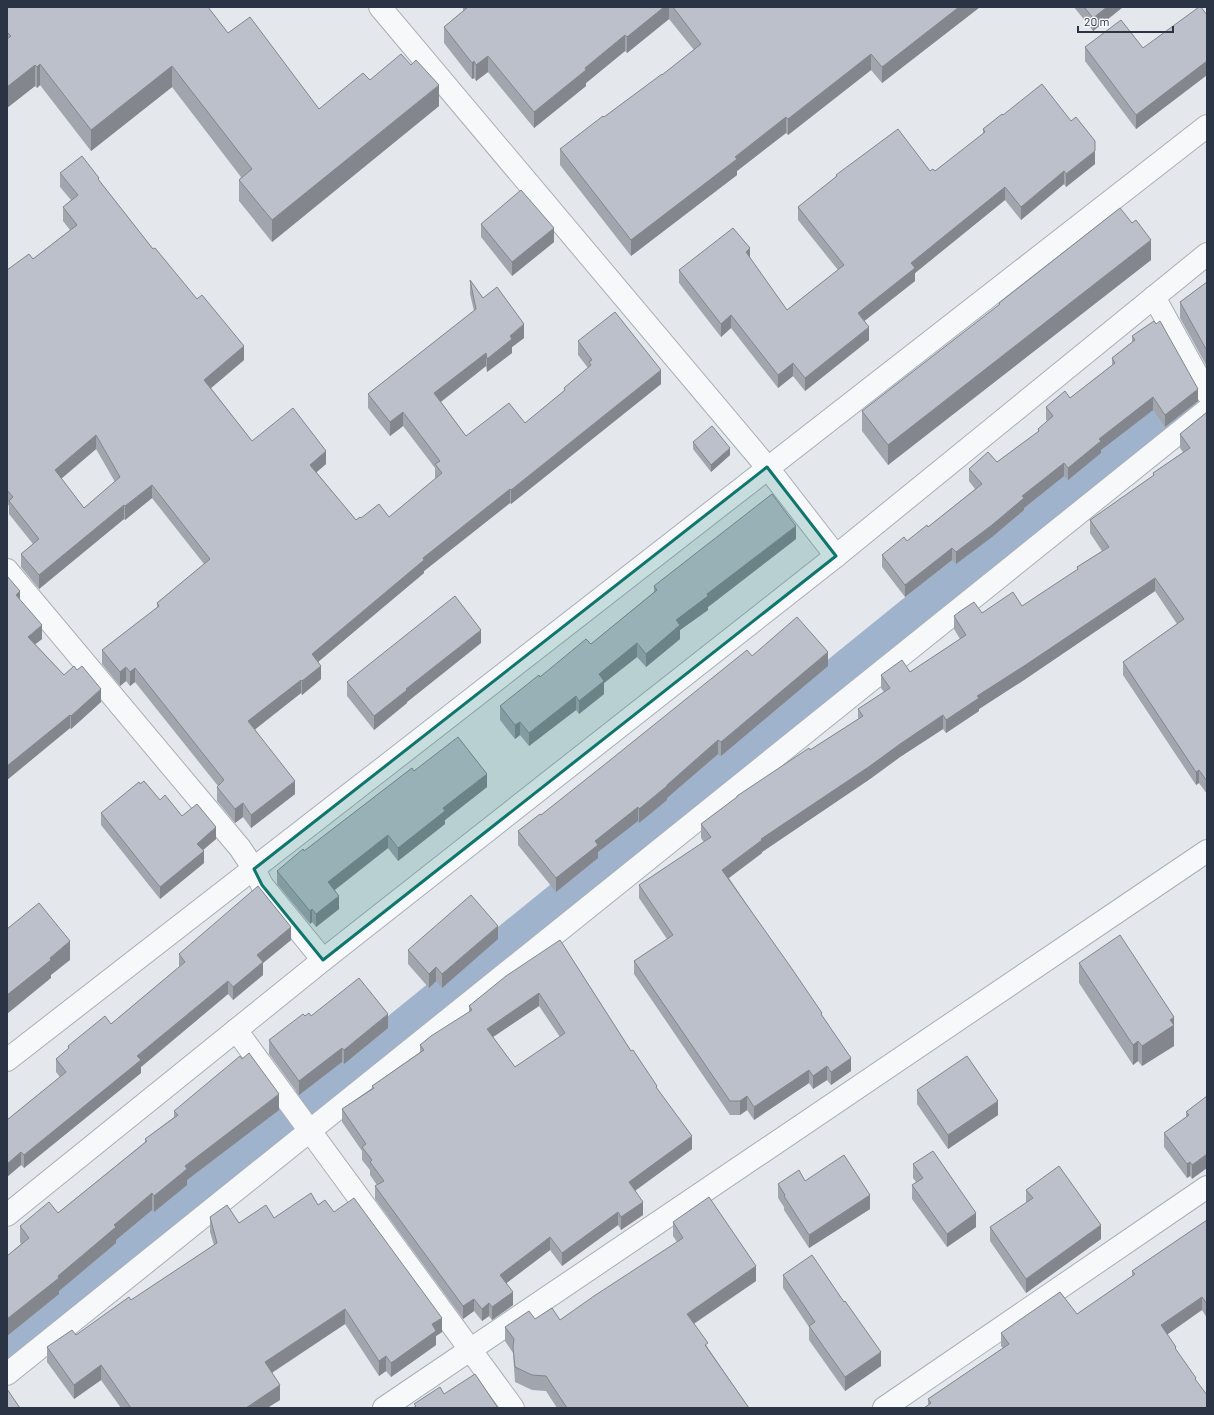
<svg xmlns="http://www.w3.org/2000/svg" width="1214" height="1415" viewBox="0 0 1214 1415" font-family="Barlow,sans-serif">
	<rect width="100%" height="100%" fill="#e4e7ec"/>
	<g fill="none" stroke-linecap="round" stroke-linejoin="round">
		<path stroke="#9fb4cc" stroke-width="33" d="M7,1346L1192,386"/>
		<defs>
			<path id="minor" d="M380,7L767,467L836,556
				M1154,297L1207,393
				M7,570L240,848L254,869L262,885L323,960
				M236,1030L513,1408
				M7,1060C408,750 806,437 1207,126
				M7,1374L1207,410
				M384,1408L1207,851
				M884,1408L1207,1187"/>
			<path id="tertiary" d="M7,1215L323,960L836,556L1207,254"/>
		</defs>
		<use href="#minor" stroke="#a9aeb7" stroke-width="24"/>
		<use href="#tertiary" stroke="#a9aeb7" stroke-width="24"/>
		<use href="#minor" stroke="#f7f8fa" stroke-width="22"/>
		<use href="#tertiary" stroke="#f7f8fa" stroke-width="22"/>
	</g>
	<path fill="#a1a5ae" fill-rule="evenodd" d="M7,7L228,33L319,109L370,80L439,106L272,242L239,201V180L241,177L172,87L91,151L40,85L37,88L35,86L7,108Z
		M463,7H980L882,83L871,70L788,135L786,133L737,171V175L631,256L560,165V149L662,75L694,50L669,19L627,53L625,51L586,83V86L534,128L488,72L476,81L474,78L472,79L444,43V27L463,11Z
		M1074,7H1123L1093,31Z
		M1207,15V75L1136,129L1085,61V47L1143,48Z
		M1003,115L1095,164L1066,187L1064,184L1021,220L1005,200L915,273V281L864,321L869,340L805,391L793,376L778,388L731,328L721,337L679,283V270L750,258L787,310L838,270L798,220V207L836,177V175L935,171L983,134V129Z
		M60,173L99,181L153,249L244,360L211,388L252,441L326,464L316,472L356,520L361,518L389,517L436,479L435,478V468L403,426L390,436L368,408V394L474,311L470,294V280L483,298L524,338L512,347V353L487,372L486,366L441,402L466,436L525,423L564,391V388L588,368L578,355V341L661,384L511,504L510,503L424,571V573L318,662L321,679L302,695L301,693L255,729L295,794L251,828L243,817L235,823L217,801V787L218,786L135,682L130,686L126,681L120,686L102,664V650L157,608V603L204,564L152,498L125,520L124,519L39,589L21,567V554L33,544L9,514V506L7,503V270L33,259L70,230L63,221V207L71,200L60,187ZM96,449L115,482L84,508L61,479Z
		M1132,223L1151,260L888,465L862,431V411L999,305V303Z
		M481,224L554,242L512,276L481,237Z
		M1207,282L1206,365L1180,318V302Z
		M1132,336L1198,401L1165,427L1153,410L1101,450V453L1068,480L1064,476L1024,508V510L992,537L956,564L952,560L905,597L882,567V555L907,541L928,527L975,489L969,481V469L997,462L1038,432V429L1047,421L1046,420V407L1070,398L1112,365V358L1132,342Z
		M1207,412V794L1199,783L1196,785L1123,675V662L1177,624L1155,591L1024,680L979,709V711L946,733L943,729L900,757L870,779L762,852V853L729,878L822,1016L851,1071L831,1085L827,1080L813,1089L809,1083L754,1120L747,1110L740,1115H730L634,974V961L667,939L639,898V885L704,842L701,838V824L737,797V796L810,750L858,719V709L884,692L881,688V675L910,672L960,639L954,629V616L982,613L1022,606L1077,570V567L1102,551L1090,533V520L1153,476V473L1183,452L1180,448V434Z
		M693,442L730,455L711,472L693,449Z
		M796,539L708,607V610L680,630V639L646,667L637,657L604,683V694L579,714L576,710L529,746L520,735L515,739L500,720V706L540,677L591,644L654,592V586Z
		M20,600L42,639L35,644L64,675L101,702L71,729L70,728L7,780Z
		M481,643L407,702V703L374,730L347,696V682Z
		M752,656L828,666L721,756L718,754L667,798V800L639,823L638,821L598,852V858L556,892L518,845V831L541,815Z
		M414,771L487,787L445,820V824L398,861L388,848L335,890L339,909L316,927L312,922L310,924L277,884V871Z
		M160,800L182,816L216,839L203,850L204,863L160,899L101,825V813Z
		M498,939L442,988L436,981L429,988L408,964V950Z
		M291,940L263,963V975L233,1000L228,994L141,1067V1073L24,1168L21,1165L7,1177V1120L60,1077L56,1072V1059L68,1049V1046L111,1024L179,967V954Z
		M560,940L631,1051L657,1089L692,1149L635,1191L643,1215L621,1230L618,1225L562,1266L550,1250L506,1283L513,1305L492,1320L489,1316L482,1321L474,1311L463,1319L375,1199V1186L377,1185L370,1175V1170L362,1160V1151L342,1122V1109L372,1088V1086L420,1052V1045L469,1012V1006ZM539,1006L560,1037L515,1067L493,1037Z
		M1079,963L1174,1037V1046L1142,1066L1138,1061L1133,1065L1079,983Z
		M305,1016H311L388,1028L344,1064L342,1062L299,1095L269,1054V1040Z
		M917,1090L998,1115L948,1149L917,1104Z
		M1207,1096L1192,1179L1190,1176L1187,1178L1164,1147V1133L1186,1117V1112Z
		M279,1110L187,1180V1185L154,1212L152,1210L116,1240V1243L59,1291V1294L7,1336V1256L21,1244L20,1242V1226L58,1213L145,1142V1139L174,1117V1111Z
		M913,1164L976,1227L947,1247L912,1199V1185L916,1182L913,1178Z
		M805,1181L870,1209L809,1248L784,1210V1207L778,1198V1184Z
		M1026,1190L1101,1239L1026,1293L990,1241V1227L1026,1203Z
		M318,1205L334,1212L442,1332L436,1336V1345L391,1377L386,1371L379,1376L345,1324L272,1373L280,1400L267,1408H121L101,1380L74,1399L47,1362V1347L76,1335L131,1300L214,1245L210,1232V1217L239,1223L274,1218Z
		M1207,1220V1318L1202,1310L928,1405V1399L1003,1348L1001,1346V1333L1077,1314L1132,1276V1271Z
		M673,1222L756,1281L694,1324L708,1348L749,1408H557L546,1391L532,1390L515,1382L513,1353L505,1341V1327L535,1319L560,1320L677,1242L673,1236Z
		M783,1275L881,1366L845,1391L809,1340V1327L783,1288Z"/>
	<path fill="#83868d" d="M664,7H669V19L627,53V37Z
		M959,7H980L882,83V67Z
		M1107,7H1123L1093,31V18Z
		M625,35V51L586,83V86L534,128V112L585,68Z
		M871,54V70L788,135V119Z
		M488,56V72L476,81V65Z
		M474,61V78L472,79V63Z
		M1207,61V75L1136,129V115Z
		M40,64V85L37,88V67Z
		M35,65V86L7,108V87Z
		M172,66V87L91,151V130Z
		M439,85V106L272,242V220Z
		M786,117V133L737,171V175L631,256V240L735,157Z
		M1095,151V164L1066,187V174Z
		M1064,171V184L1021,220V207Z
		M1005,187V200L915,273V281L858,326V313L911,263Z
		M554,228V242L512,276V262Z
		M1151,240V260L888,465V445Z
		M750,248V261L746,252Z
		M731,315V328L721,337V324Z
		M524,324V338L512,347V353L487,372V359L510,336Z
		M869,327V340L805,391V378Z
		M244,346V360L204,394V380Z
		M1207,348V364L1206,365V349Z
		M486,353V366L434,407V393Z
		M793,363V376L778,388V375Z
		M661,370V384L511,504V490Z
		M1198,389V401L1165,427V415Z
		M1153,397V410L1101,450V453L1068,480V468L1099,439Z
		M403,412V426L390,436V422Z
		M96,435V449L55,484V470Z
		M730,448V455L711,472V465Z
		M326,451V464L310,478V465Z
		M1064,463V476L1024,508V510L992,537L956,564V552L1022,496Z
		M152,485V498L125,520V506Z
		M510,489V503L424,571V573L312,667V654L423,558Z
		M124,505V519L39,589V575Z
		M796,526V539L708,607V610L680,630V639L646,667V654L676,620L707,594Z
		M952,548V560L905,597V585Z
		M1155,578V591L1024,680L979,709V711L946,733V720L977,696Z
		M20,591V605L16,595Z
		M42,625V639L28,650V637Z
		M481,630V643L407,702V703L374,730V716L406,689Z
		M637,643V657L604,683V694L579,714V701L599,674Z
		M828,652V666L721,756V742Z
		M321,666V679L302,695V681Z
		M126,667V681L120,686V672Z
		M135,668V682L130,686V672Z
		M301,680V693L248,735V721Z
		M101,689V702L71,729V716Z
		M576,696V710L529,746V733Z
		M70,715V728L7,780V766Z
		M943,715V729L900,757L870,779L762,852V853L722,883V870L761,839L900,744Z
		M520,722V735L515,739V725Z
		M718,740V754L667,798V800L639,823V809Z
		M1199,770V783L1196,785V772Z
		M487,774V787L445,820V824L398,861V848L443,808Z
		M295,781V794L251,828V815Z
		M243,803V817L235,823V809Z
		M638,807V821L598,852V858L556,892V878L595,841Z
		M216,827V839L197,855V844Z
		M388,835V848L328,895V882Z
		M204,851V863L160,899V887Z
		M339,896V909L316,927V914Z
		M312,909V922L310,924V911Z
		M498,926V939L442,988V974Z
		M291,927V940L263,963V975L233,1000V987L257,955Z
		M70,941V960L51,975V978L7,1014V995L50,958Z
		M436,967V981L429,988V974Z
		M228,981V994L141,1067V1073L24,1168V1155L137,1056Z
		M539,993V1006L487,1041V1029Z
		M388,1014V1028L344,1064V1050Z
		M1174,1017V1046L1142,1066V1046L1170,1020Z
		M1138,1041V1061L1133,1065V1045Z
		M342,1048V1062L299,1095V1081Z
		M851,1058V1071L831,1085V1072Z
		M827,1066V1080L813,1089V1076Z
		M809,1070V1083L754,1120V1107Z
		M279,1094V1110L187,1180V1185L154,1212V1196L185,1166Z
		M747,1096V1110L740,1115V1101Z
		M998,1101V1115L948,1149V1135Z
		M692,1136V1149L629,1195V1182Z
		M21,1152V1165L7,1177V1164Z
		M1207,1154V1168L1192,1179V1165Z
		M1190,1162V1176L1187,1178V1164Z
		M152,1193V1210L116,1240V1243L59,1291V1294L7,1336V1319L58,1276L114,1225Z
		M870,1195V1209L809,1248V1235Z
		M643,1202V1215L621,1230V1217Z
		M618,1212V1225L562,1266V1253Z
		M976,1213V1227L947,1247V1234Z
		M1101,1225V1239L1026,1293V1279Z
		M550,1237V1250L500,1288V1275Z
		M756,1266V1281L687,1328V1314Z
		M513,1292V1305L492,1320V1307Z
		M1202,1297V1310L1161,1339V1325Z
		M474,1299V1311L463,1319V1306Z
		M489,1303V1316L482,1321V1309Z
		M345,1309V1324L265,1377V1362Z
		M442,1318V1332L436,1336V1345L391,1377V1363L432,1324Z
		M881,1352V1366L845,1391V1377Z
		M386,1356V1371L379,1376V1361Z
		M101,1365V1380L74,1399V1385Z
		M280,1385V1400L267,1408H246Z"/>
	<path fill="#bbc0ca" stroke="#83868d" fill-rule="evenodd" d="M7,7H208L228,33L250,17L319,109L363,73L370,80L401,54L411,65L416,60L439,85L272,220L239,180L252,169L172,66L91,130L40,64L37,67L35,65L7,87V39L11,36L7,32Z
		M468,7H664L627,37L625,35L585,68L586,70L534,112L488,56L476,65L474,61L472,63L444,27Z
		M673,7H959L882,67L871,54L788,119L786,117L735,157L737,159L631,240L560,149L603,116L604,117L662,74V75L701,44Z
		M1084,7H1107L1093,18Z
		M1199,7H1201L1207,15V61L1136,115L1085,47L1121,20L1143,48Z
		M1042,84L1071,121L1076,117L1095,141V151L1066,174L1064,171L1021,207L1005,187L911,263L915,268L858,313L869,327L805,378L793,363L778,375L731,315L721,324L679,270L733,228L750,248L746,252L787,310L844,265L798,207L837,176L836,175L898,129L930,171L933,169L935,171L985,132L983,129L1002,114L1003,115Z
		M82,156L99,178L98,179L153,249L155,248L197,299L202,295L244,346L204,380L252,441L293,408L326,451L310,465L356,520L360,517L361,518L379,504L389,517L442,473L435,464L440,461L403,412L390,422L368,394L476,309L470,280L483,298L497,287L524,324L510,336L512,339L487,359L486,353L434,393L466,436L509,403L525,423L565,390L564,388L591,365L589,362L592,360L578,341L615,312L661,370L511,490L510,489L423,558L424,560L312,654L321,666L302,681L301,680L248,721L295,781L251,815L243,803L235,809L217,787L224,780L135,668L130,672L126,667L120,672L102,650L159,606L157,603L210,559L152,485L125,506L124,505L39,575L21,554L39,539L9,501L13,497L7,490V270L29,254L33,259L77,225L63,207L78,195L60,173ZM96,435L120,477L84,508L55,470Z
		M521,190L554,228L512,262L481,224Z
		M1120,208L1132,223L1136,220L1151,240L888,445L862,411L1000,304L999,303Z
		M1207,282V348L1206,349L1180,302Z
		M1154,321L1156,324L1160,321L1198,389L1165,415L1153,397L1099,439L1101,441L1068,468L1064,463L1022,496L1024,498L992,525L956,552L952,548L905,585L882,555L904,537L907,541L927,525L928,527L982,484L969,469L988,452L997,462L1039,431L1038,429L1053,416L1046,407L1065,391L1070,398L1115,363L1112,358L1135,340L1132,336Z
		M1207,412V781L1199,770L1196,772L1123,662L1184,619L1155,578L1024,666L977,696L979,698L946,720L943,715L900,744L870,766L761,839L762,840L722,870L790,966L822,1013L821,1014L851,1058L831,1072L827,1066L813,1076L809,1070L754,1107L747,1096L740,1101H730L634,961L673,935L639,885L711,837L701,824L737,797V796L809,748L810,750L863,716L858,709L890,688L881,675L902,660L910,672L966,635L954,616L959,612L974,602L982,613L1013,592L1022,606L1078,569L1077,567L1109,547L1090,520L1154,475L1153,473L1190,448L1180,434Z
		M712,426L730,448L711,465L693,442Z
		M772,494L796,526L707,594L708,596L676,620L680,625L646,654L637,643L599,674L604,681L579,701L576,696L529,733L520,722L515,725L500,706L539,675L540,677L586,639L591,644L657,590L654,586Z
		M7,576L20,591L16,595L42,625L28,637L64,675L74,666L77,670L82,666L101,689L71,716L70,715L7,766Z
		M455,596L481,630L406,689L407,690L374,716L347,682Z
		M797,617L828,652L721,742L718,740L667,785V786L639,809L638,807L595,841L598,845L556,878L518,831L540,814L541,815L604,765L747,650L752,656Z
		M458,737L487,774L443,808L445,811L398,848L388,835L328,882L339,896L316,914L312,909L310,911L277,871L303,849L304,851L412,768L414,771Z
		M144,781L160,800L165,795L182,816L197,804L216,827L197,844L204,851L160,887L101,813L139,782L140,784Z
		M258,886L291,927L257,955L263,962L233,987L228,981L137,1056L141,1060L24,1155L21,1152L7,1164V1120L66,1072L56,1059L69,1048L68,1046L105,1016L111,1024L185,962L179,954Z
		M471,895L498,926L442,974L436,967L429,974L408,950Z
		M39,903L70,941L50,958L51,960L7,995V929Z
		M1120,935L1174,1017L1170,1020L1174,1025L1142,1046L1138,1041L1133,1045L1079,963Z
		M560,940L631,1051L633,1050L657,1086L656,1087L692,1136L629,1182L643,1202L621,1217L618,1212L562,1253L550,1237L500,1275L513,1292L492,1307L489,1303L482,1309L474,1299L463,1306L375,1186L384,1181L370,1162L372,1160L362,1147L366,1144L342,1109L374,1088L372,1086L424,1050L420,1045L431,1036L472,1010L469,1006L506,976ZM539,993L565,1033L515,1067L487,1029Z
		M359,978L388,1014L344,1050L342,1048L299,1081L269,1040L303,1014L305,1016L309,1013L311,1016Z
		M249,1053L279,1094L185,1166L187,1169L154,1196L152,1193L114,1225L116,1227L58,1276L59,1278L7,1319V1256L29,1238L20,1226L49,1202L58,1213L147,1141L145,1139L178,1115L174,1111L240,1056L242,1059Z
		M967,1056L998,1101L948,1135L917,1090Z
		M1207,1096V1154L1192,1165L1190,1162L1187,1164L1164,1133L1189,1115L1186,1112Z
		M933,1151L976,1213L947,1234L912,1185L923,1178L913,1164Z
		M844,1155L870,1195L809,1235L784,1196L785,1195L778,1184L799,1170L805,1181Z
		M1059,1166L1101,1225L1026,1279L990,1227L1033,1198L1026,1190Z
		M311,1193L318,1205L325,1200L334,1212L354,1198L442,1318L432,1324L436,1331L391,1363L386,1356L379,1361L345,1309L265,1362L280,1385L246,1408H131L101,1365L74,1385L47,1347L72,1330L76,1335L129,1297L131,1300L217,1243L210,1217L227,1205L239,1223L266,1205L274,1218Z
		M709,1197L756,1266L687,1314L708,1343L705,1345L749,1408H567L546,1376L532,1375L515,1367L513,1347L514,1339L505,1327L529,1311L535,1319L552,1308L560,1320L594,1296L683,1238L673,1222Z
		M1207,1220V1304L1202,1297L1161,1325L1176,1347L1175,1348L1196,1378L1195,1379L1207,1395V1408H924L931,1403L928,1399L1009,1344L1001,1333L1060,1292L1077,1314L1135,1274L1132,1271Z
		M812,1255L844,1302L845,1301L881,1352L845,1377L809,1326L815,1322L783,1275Z
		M475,1374L498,1408H413L416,1406L414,1404L440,1387L444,1394Z
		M7,1389L20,1408H7Z"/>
	<path fill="#0f766e" fill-opacity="0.2" stroke="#0f766e" stroke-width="3" stroke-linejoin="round" d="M767,467L836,556L323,960L262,885L254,869Z"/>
	<rect width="1214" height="1415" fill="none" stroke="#2b3445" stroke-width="16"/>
	<path d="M1078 26v6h95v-6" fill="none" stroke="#2b3445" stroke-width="2"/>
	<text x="1084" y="26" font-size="12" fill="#2b3445" stroke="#f4f6f9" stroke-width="3" paint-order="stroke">20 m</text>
</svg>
